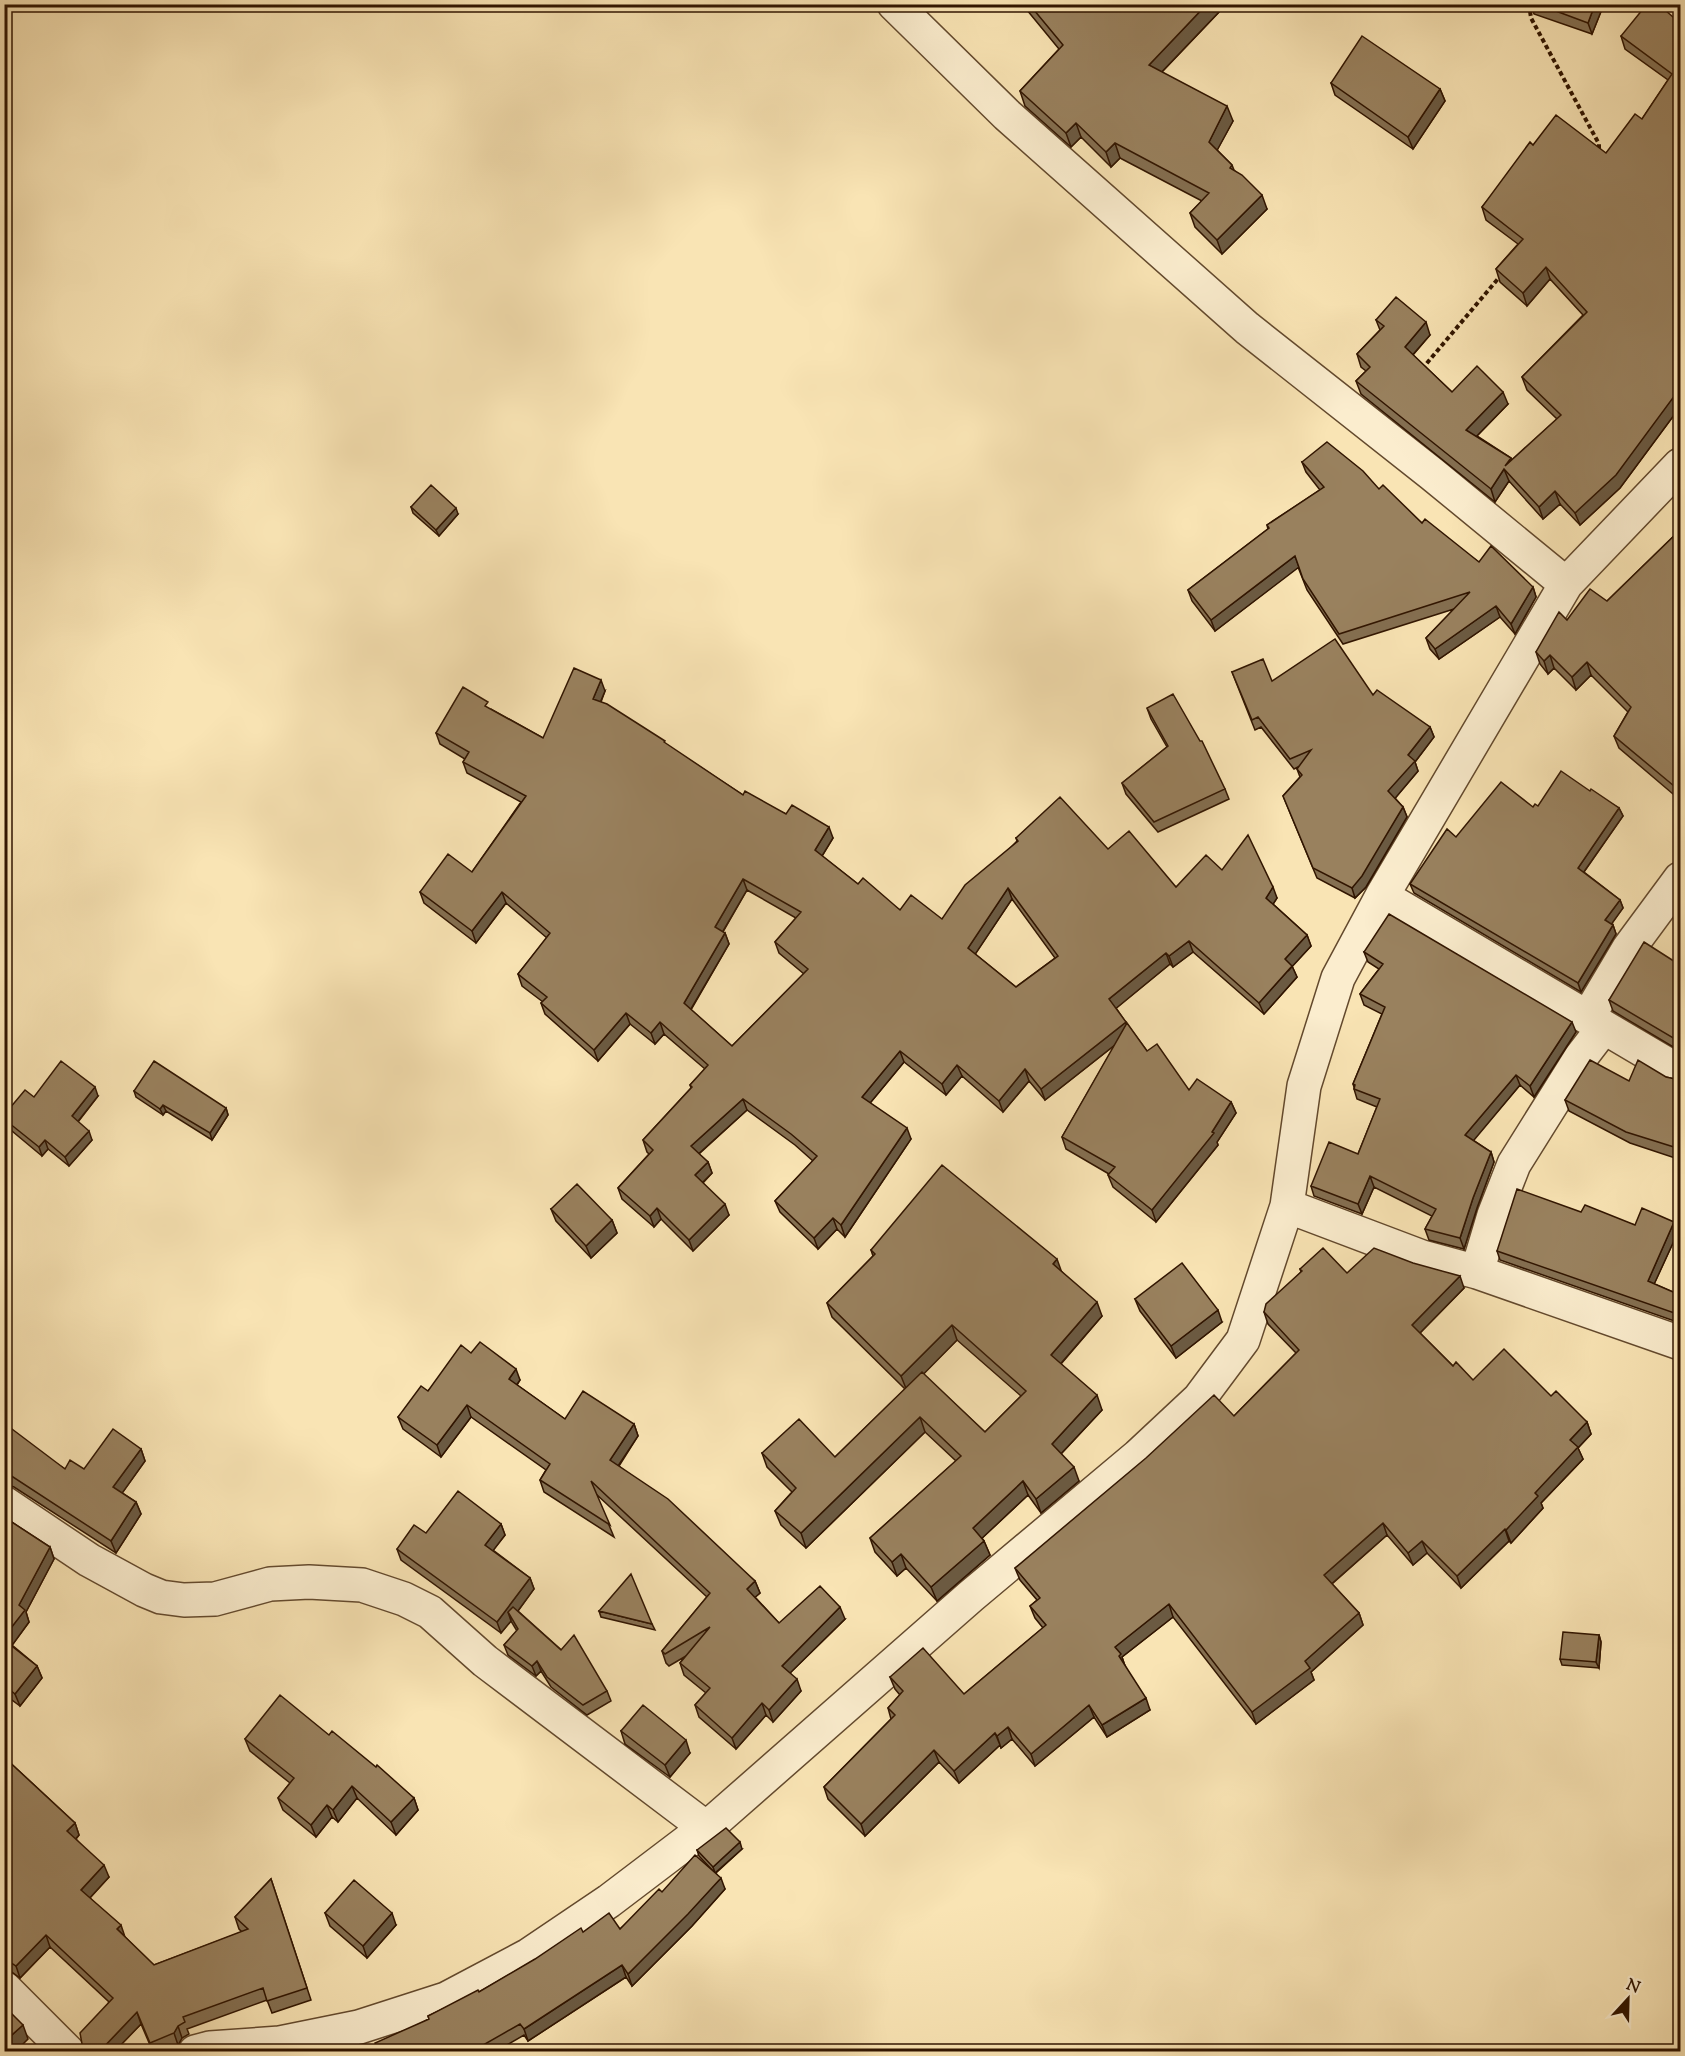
<svg xmlns="http://www.w3.org/2000/svg" width="1685" height="2056" viewBox="0 0 1685 2056" font-family="'Sorts Mill Goudy',serif">
	<rect width="100%" height="100%" fill="#f9e4b4"/>
	<filter id="stains"><feTurbulence type="fractalNoise" baseFrequency=".00333" numOctaves="4"/><feColorMatrix values="0 0 0 0 .2 0 0 0 0 .09 0 0 0 0 .02 0 0 0 .5 -.17"/></filter>
	<radialGradient id="worn" r=".72"><stop offset=".6" stop-color="#630" stop-opacity="0"/><stop offset="1" stop-color="#630" stop-opacity=".3"/></radialGradient>
	<g fill="none" stroke-linecap="round" stroke-linejoin="round">
		<defs>
			<path id="street" d="M894,4L1007,115L1247,328L1432,474L1566,584
				M1382,896L1680,1072
				M1588,1017L1629,948L1680,879
				M1287,1206L1422,1257L1477,1272L1680,1343
				M1477,1272L1494,1215L1514,1164L1581,1057L1604,1027
				M4,1503L89,1560L144,1590L161,1597L184,1600L215,1599L270,1584L309,1582L362,1585L404,1599L430,1612L485,1661L706,1828
				M4,1988L68,2052
				M195,2052L210,2048L280,2043L359,2027L446,1999L529,1955L609,1901L717,1819L971,1596L1138,1456L1199,1399L1243,1340L1287,1206L1304,1086L1338,978L1382,896L1566,584L1680,465"/>
		</defs>
		<use href="#street" stroke="#63492d" stroke-width="36"/>
		<path stroke="#311500" stroke-width="4" stroke-dasharray="4.5 3" stroke-linecap="butt" d="M1529,4L1531,18L1599,144V151
			M1422,369L1502,274"/>
		<use href="#street" stroke="#fbedce" stroke-width="33"/>
	</g>
	<path fill="#846f51" stroke="#311500" stroke-width="1.5" fill-rule="evenodd" d="M1022,4H1216L1219,12L1162,72L1233,121L1217,150L1232,165L1234,170L1267,209L1222,254L1195,227L1190,213L1202,201L1120,158L1111,167L1081,137L1071,147L1025,106L1020,91L1059,49Z
		M1531,4H1604L1592,34L1534,14Z
		M1680,23V408V407L1620,488L1580,525L1560,504L1543,519L1509,481L1495,502L1361,394L1356,381L1366,371L1361,367L1357,354L1380,330L1376,320L1430,335L1413,355L1452,392L1508,404L1477,436L1511,458L1512,460L1557,419L1527,390L1522,377L1583,315L1550,279L1527,306L1500,282L1496,269L1518,244L1486,220L1482,207L1533,145L1606,153L1642,119L1668,80L1625,49L1621,36Z
		M1331,83L1440,89L1445,101L1413,149L1335,95Z
		M1302,462L1379,489L1422,523L1479,562L1533,587L1536,597L1515,634L1500,617L1439,659L1430,649L1426,638L1454,609L1343,644L1307,590L1298,567L1215,631L1192,601L1188,590L1268,529L1267,525L1320,490L1306,472Z
		M411,507L458,514L439,536L413,513Z
		M1680,530V800L1619,748L1614,736L1628,712L1591,675L1576,690L1554,668L1548,674L1540,664L1536,652L1567,620L1607,601Z
		M1232,672L1272,681L1373,695L1430,727L1434,737L1415,762L1418,771L1395,798L1403,807L1407,817L1366,887L1355,898L1317,878L1283,796L1300,777L1297,769L1298,767L1294,769L1261,727L1255,730Z
		M605,691L601,702L743,795L786,814L833,838L822,856L858,884L900,910L942,919L1017,841L1016,838L1108,849L1176,887L1222,870L1277,898L1273,904L1307,935L1311,946L1292,966L1297,977L1264,1014L1193,952L1173,967L1170,964L1116,1008L1127,1024L1147,1051L1189,1090L1231,1102L1236,1113L1217,1142L1218,1145L1156,1222L1113,1187L1108,1175L1109,1174L1066,1149L1062,1137L1115,1045L1045,1100L1029,1081L1003,1112L962,1076L946,1095L904,1062L870,1103L911,1139L845,1237L837,1229L818,1249L780,1212L775,1201L813,1161L795,1145L747,1110L699,1154L708,1162L712,1173L703,1183L729,1215L693,1251L661,1219L654,1227L622,1199L618,1188L649,1154L647,1152L643,1140L691,1088L690,1085L705,1069L664,1034L655,1044L630,1024L598,1061L545,1014L541,1003L543,1002L522,986L518,974L547,938L506,903L476,943L424,903L420,892L472,872L521,802L467,773L463,762L465,759L440,744L436,733L491,709L543,738ZM747,890L796,918L775,942L779,953L804,974L732,1046L691,1010L729,944L725,933L723,932ZM1012,899L1055,958L1016,987L975,954Z
		M1147,708L1225,789L1229,799L1158,832L1126,794L1122,783L1167,747L1151,719Z
		M1590,791L1619,808L1623,816L1584,872L1620,900L1623,908L1611,924L1613,925L1616,934L1581,992L1414,893L1410,884L1456,837L1538,806Z
		M1364,952L1576,1032L1534,1097L1520,1085L1473,1140L1491,1152L1494,1162L1477,1208L1464,1249L1429,1240L1425,1229L1432,1216L1374,1187L1362,1214L1314,1196L1311,1186L1358,1154L1377,1107L1357,1099L1354,1089V1087L1353,1084L1382,1014L1364,1005L1360,994L1379,969L1368,962Z
		M1680,965V1051L1613,1011L1609,1000Z
		M1666,1077L1675,1079L1678,1159L1630,1143L1569,1111L1565,1100L1629,1081Z
		M134,1091L226,1108L228,1115L212,1140L166,1111L163,1115L136,1097Z
		M98,1096L78,1122L92,1140L69,1166L48,1149L42,1156L6,1126L4,1123V1115L34,1097Z
		M551,1209L612,1220L617,1233L591,1258L556,1221Z
		M1581,1212L1635,1225L1674,1222L1678,1232L1654,1284L1680,1295V1323L1500,1260L1497,1251Z
		M871,1250L1061,1271L1102,1316L1061,1364L1102,1410L1061,1454L1079,1481L1041,1513L1028,1495L982,1538L984,1541L990,1555L937,1601L906,1568L897,1576L875,1552L870,1538L956,1461L925,1432L806,1548L781,1525L775,1511L792,1492L767,1467L762,1453L835,1457L905,1389L832,1317L827,1303L873,1256ZM957,1340L1021,1396L985,1432L923,1374Z
		M1300,1269L1347,1273L1464,1288L1420,1333L1453,1366L1473,1380L1551,1396L1587,1422L1591,1434L1578,1448L1583,1459L1541,1503L1543,1508L1511,1543L1509,1541L1461,1588L1427,1553L1413,1565L1387,1535L1332,1584L1359,1613L1363,1625L1311,1672L1314,1680L1256,1724L1173,1617L1122,1657L1125,1666L1150,1710L1107,1737L1094,1717L1035,1766L1012,1739L1001,1748L1000,1745L959,1783L939,1762L865,1836L828,1799L824,1787L891,1719L888,1708L900,1695L895,1689L890,1677L964,1694L1043,1628L1035,1618L1030,1606L1037,1600L1020,1580L1015,1568L1234,1416L1296,1353L1268,1324L1264,1312L1301,1272Z
		M1135,1299L1222,1322L1176,1358L1140,1311Z
		M471,1353L520,1380L517,1385L565,1419L634,1424L638,1436L619,1466L755,1581L760,1593L755,1597L779,1623L845,1619L790,1673L801,1691L773,1722L766,1715L736,1749L699,1717L695,1705L706,1693L684,1675L680,1663L686,1656L669,1666L666,1663L662,1651L707,1597L596,1494L614,1537L544,1492L540,1480L546,1470L471,1417L441,1457L403,1429L398,1417Z
		M4,1430L65,1469H84L141,1449L145,1461L122,1493L136,1502L141,1514L116,1553L14,1487L5,1484Z
		M4,1517L50,1547L54,1559L26,1612L29,1622L12,1645L37,1666L42,1678L20,1706L4,1694Z
		M501,1524L505,1535L493,1550L530,1578L534,1589L518,1611L607,1691L611,1701L587,1715L551,1687L541,1671L536,1676L508,1655L504,1645L517,1631L511,1621L501,1633L401,1560L397,1549L426,1533Z
		M599,1611L652,1624L655,1630L601,1617Z
		M1599,1635L1601,1642L1599,1668L1562,1665L1560,1659Z
		M621,1731L690,1753L670,1777L625,1744Z
		M329,1735L414,1798L418,1810L396,1835L357,1798L338,1822L332,1817L316,1837L283,1810L278,1798L290,1783L250,1751L245,1739Z
		M4,1757L75,1823L79,1835L76,1839L109,1877L90,1898L125,1937L154,1965L242,1932L239,1929L235,1917L271,1879L311,2000L272,2013L267,2000L187,2029L189,2034L182,2038L178,2045L162,2052H153L141,2024L114,2052H81L80,2048L109,2002L50,1947L20,1978L9,1970H4Z
		M742,1849L716,1873L725,1889L692,1926L632,1986L626,1977L528,2041L524,2035L495,2052H365L429,2019L428,2016L479,1992L583,1932L620,1929L662,1892L714,1872L699,1856L697,1850Z
		M325,1913L396,1925L367,1958L330,1926Z"/>
	<path fill="#6b5a42" stroke="#311500" stroke-width="1.5" d="M1207,4H1216L1219,12L1154,80L1149,65Z
		M1595,4H1604L1592,34L1588,23Z
		M1440,89L1445,101L1413,149L1408,137Z
		M1227,106L1233,121L1214,156L1209,142Z
		M1076,123L1081,137L1071,147L1066,133Z
		M1115,143L1120,158L1111,167L1106,152Z
		M1262,195L1267,209L1222,254L1217,240Z
		M1546,267L1550,279L1527,306L1523,293Z
		M1426,322L1430,335L1409,359L1405,347Z
		M1503,392L1508,404L1471,442L1466,430Z
		M1675,395L1680,407L1620,488L1580,525L1575,513Z
		M1504,469L1509,481L1495,502L1491,489Z
		M1555,491L1560,504L1543,519L1539,507Z
		M456,508L458,514L439,536L436,530Z
		M1295,556L1299,567L1215,631L1211,620Z
		M1533,587L1536,597L1515,634L1511,624Z
		M1496,606L1500,617L1439,659L1435,649Z
		M1550,655L1554,668L1548,674L1544,661Z
		M1587,662L1591,675L1576,690L1572,677Z
		M601,680L605,691L597,710L593,699Z
		M1430,727L1434,737L1415,762L1418,771L1392,802L1388,791L1408,755Z
		M1403,807L1407,817L1366,887L1355,898L1352,888Z
		M1619,808L1623,816L1581,876L1578,868Z
		M829,827L833,838L819,861L815,850Z
		M743,879L747,890L719,938L715,927Z
		M1273,887L1277,898L1270,909L1266,898Z
		M1008,888L1012,899L972,959L968,948Z
		M502,892L506,903L476,943L472,931Z
		M1620,900L1623,908L1608,929L1605,920Z
		M1613,925L1616,934L1581,992L1578,983Z
		M725,933L729,944L688,1014L684,1003Z
		M1307,935L1311,946L1289,970L1285,959Z
		M1189,941L1193,952L1173,967L1169,956Z
		M1166,953L1170,964L1114,1010L1109,999Z
		M1292,966L1297,977L1264,1014L1259,1003Z
		M626,1013L630,1024L598,1061L594,1050Z
		M660,1022L664,1034L655,1044L651,1033Z
		M1126,1022L1130,1033L1045,1100L1041,1089Z
		M1572,1022L1576,1032L1534,1097L1530,1086Z
		M900,1051L904,1062L866,1108L862,1097Z
		M957,1065L962,1076L946,1095L942,1084Z
		M1025,1069L1029,1081L1003,1112L999,1101Z
		M1516,1075L1520,1085L1469,1146L1465,1135Z
		M95,1087L98,1096L75,1125L72,1116Z
		M743,1099L747,1110L695,1157L691,1146Z
		M1231,1102L1236,1113L1217,1142L1218,1145L1156,1222L1152,1210L1212,1132Z
		M163,1105L166,1111L163,1115L160,1109Z
		M226,1108L228,1115L212,1140L210,1133Z
		M1680,1126V1151L1678,1159L1674,1147Z
		M907,1128L911,1139L845,1237L841,1225Z
		M89,1131L92,1140L69,1166L65,1157Z
		M45,1140L48,1149L42,1156L39,1147Z
		M1491,1152L1494,1162L1477,1208L1464,1249L1460,1238L1473,1198Z
		M708,1162L712,1173L699,1186L695,1175Z
		M1370,1176L1374,1187L1362,1214L1358,1204Z
		M725,1204L729,1215L693,1251L689,1240Z
		M657,1208L661,1219L654,1227L650,1216Z
		M833,1218L837,1229L818,1249L814,1238Z
		M612,1220L617,1233L591,1258L586,1246Z
		M1674,1222L1678,1232L1651,1291L1648,1281Z
		M1057,1259L1062,1273L1053,1264Z
		M1460,1276L1464,1288L1416,1337L1412,1325Z
		M1097,1302L1102,1316L1056,1369L1051,1355Z
		M1218,1310L1222,1322L1176,1358L1171,1346Z
		M952,1325L957,1340L907,1391L901,1376Z
		M516,1369L520,1380L513,1390L509,1379Z
		M1097,1395L1102,1410L1057,1458L1052,1444Z
		M467,1405L471,1417L441,1457L437,1445Z
		M920,1417L925,1432L806,1548L801,1533Z
		M1587,1422L1591,1434L1578,1448L1583,1459L1541,1503L1543,1508L1511,1543L1506,1530L1535,1493L1570,1440Z
		M634,1424L638,1436L614,1472L610,1460Z
		M141,1449L145,1461L118,1499L113,1487Z
		M1074,1467L1079,1481L1041,1513L1036,1499Z
		M1023,1481L1028,1495L978,1542L973,1528Z
		M136,1502L141,1514L116,1553L111,1541Z
		M1383,1523L1387,1535L1328,1587L1324,1575Z
		M501,1524L505,1535L489,1556L485,1545Z
		M1505,1529L1509,1541L1461,1588L1457,1576Z
		M984,1541L990,1555L937,1601L931,1587Z
		M1422,1541L1427,1553L1413,1565L1408,1553Z
		M50,1547L54,1559L26,1612L29,1622L8,1651L4,1642V1637L19,1605Z
		M901,1554L906,1568L897,1576L892,1562Z
		M530,1578L534,1589L512,1619L508,1612L511,1621L501,1633L497,1622Z
		M755,1581L760,1593L752,1600L747,1589Z
		M1169,1604L1173,1617L1122,1657L1125,1666L1123,1668L1115,1647Z
		M840,1607L845,1619L786,1677L782,1666Z
		M1359,1613L1363,1625L1311,1672L1314,1680L1256,1724L1252,1712L1305,1661Z
		M1599,1635L1601,1642L1599,1668L1596,1662Z
		M537,1661L541,1671L536,1676L532,1666Z
		M37,1666L42,1678L20,1706L15,1694Z
		M797,1679L801,1691L773,1722L769,1710Z
		M1146,1698L1150,1710L1107,1737L1102,1725Z
		M762,1703L766,1715L736,1749L732,1738Z
		M1089,1705L1094,1717L1035,1766L1031,1754Z
		M1008,1727L1012,1739L1001,1748L997,1736Z
		M995,1733L1000,1745L959,1783L954,1771Z
		M686,1740L690,1753L670,1777L665,1765Z
		M934,1750L939,1762L865,1836L861,1824Z
		M352,1786L357,1798L338,1822L333,1810Z
		M414,1798L418,1810L396,1835L391,1822Z
		M327,1805L332,1817L316,1837L311,1825Z
		M75,1823L79,1835L72,1843L67,1831Z
		M740,1842L742,1849L715,1873L713,1867Z
		M104,1865L109,1877L86,1902L81,1890Z
		M721,1878L725,1889L692,1926L632,1986L628,1974Z
		M392,1913L396,1925L367,1958L363,1946Z
		M121,1925L125,1937L117,1929Z
		M46,1935L50,1947L20,1978L16,1966Z
		M622,1965L626,1977L528,2041L524,2029Z
		M137,2012L141,2024L114,2052H99Z
		M23,2025L28,2039L15,2052H4V2042Z
		M178,2026L182,2038L178,2045L174,2033Z"/>
	<path fill="#99815e" stroke="#311500" stroke-width="1.5" fill-rule="evenodd" d="M1029,4H1207L1149,65L1227,106L1209,142L1232,165L1230,168L1242,175L1262,195L1217,240L1190,213L1209,193L1115,143L1106,152L1076,123L1066,133L1020,91L1063,45Z
		M1537,4H1595L1588,23Z
		M1647,4H1658L1680,23V399L1675,395L1616,475L1575,513L1555,491L1539,507L1504,469L1491,489L1356,381L1370,367L1357,354L1384,326L1376,320L1396,297L1426,322L1405,347L1452,392L1477,366L1503,392L1466,430L1511,458L1505,466L1561,415L1522,377L1587,312L1546,267L1523,293L1496,269L1523,239L1482,207L1530,142L1533,145L1556,115L1606,153L1635,114L1642,119L1672,74L1621,36Z
		M1362,36L1440,89L1408,137L1331,83Z
		M1327,442L1363,471L1379,489L1383,485L1422,523L1425,519L1479,562L1491,546L1533,587L1511,624L1496,606L1435,649L1426,638L1470,592L1339,634L1303,579L1295,556L1211,620L1188,590L1269,528L1267,525L1324,487L1302,462Z
		M431,485L456,508L436,530L411,507Z
		M1680,530V791L1614,736L1631,707L1587,662L1572,677L1550,655L1544,661L1536,652L1559,612L1567,620L1590,589L1607,601Z
		M1335,639L1373,695L1377,690L1430,727L1408,755L1415,761L1388,791L1403,807L1362,876L1352,888L1313,868L1283,796L1302,775L1297,769L1311,750L1290,759L1258,717L1252,720L1232,672L1263,659L1272,681Z
		M574,668L601,680L593,699L607,704L665,741L664,742L743,795L745,791L786,814L792,805L829,827L815,850L858,884L863,878L900,910L911,895L942,919L965,885L1018,841L1016,838L1060,797L1108,849L1129,831L1176,887L1206,855L1222,870L1248,835L1273,887L1266,898L1307,935L1285,959L1292,966L1259,1003L1189,941L1169,956L1166,953L1109,999L1126,1022L1041,1089L1025,1069L999,1101L957,1065L942,1084L900,1051L862,1097L907,1128L841,1225L833,1218L814,1238L775,1201L817,1156L791,1134L743,1099L691,1146L708,1162L695,1175L725,1204L689,1240L657,1208L650,1216L618,1188L653,1150L643,1140L692,1087L690,1085L708,1065L660,1022L651,1033L626,1013L594,1050L541,1003L547,997L518,974L550,933L502,892L472,931L420,892L448,854L472,872L526,796L463,762L469,752L436,733L463,687L488,702L485,706L543,738ZM743,879L801,912L775,942L808,969L732,1046L684,1003L725,933L715,927ZM1008,888L1058,956L1016,987L968,948Z
		M1173,694L1200,741H1202L1225,789L1154,822L1122,783L1168,746L1147,708Z
		M1561,771L1590,791L1591,789L1619,808L1578,868L1620,900L1605,920L1613,925L1578,983L1410,884L1447,829L1456,837L1501,782L1533,807L1535,804L1538,806Z
		M1389,914L1572,1022L1530,1086L1516,1075L1465,1135L1491,1152L1473,1198L1460,1238L1425,1229L1436,1209L1370,1176L1358,1204L1311,1186L1329,1142L1358,1154L1380,1099L1354,1089L1355,1085L1353,1084L1385,1007L1360,994L1383,964L1364,952Z
		M1644,942L1680,965V1042L1609,1000Z
		M1127,1023L1147,1051L1157,1044L1189,1090L1197,1079L1231,1102L1212,1132L1214,1133L1152,1210L1108,1175L1115,1167L1062,1137Z
		M1590,1060L1629,1081L1638,1060L1666,1077L1675,1079L1680,1078V1126L1674,1147L1626,1132L1565,1100Z
		M61,1061L95,1087L72,1116L89,1131L65,1157L45,1140L39,1147L4,1119V1115L25,1090L34,1097Z
		M154,1061L226,1108L210,1133L163,1105L160,1109L134,1091Z
		M942,1165L1057,1259L1053,1264L1097,1302L1051,1355L1097,1395L1052,1444L1074,1467L1036,1499L1023,1481L973,1528L984,1541L931,1587L901,1554L892,1562L870,1538L961,1456L920,1417L801,1533L775,1511L796,1488L762,1453L799,1419L835,1457L922,1372L985,1432L1026,1391L952,1325L901,1376L827,1303L875,1254L871,1250Z
		M577,1184L612,1220L586,1246L551,1209Z
		M1517,1189L1581,1212L1585,1205L1635,1225L1642,1208L1674,1222L1648,1281L1680,1295V1315L1497,1251Z
		M1323,1248L1347,1273L1374,1248L1413,1263L1460,1276L1412,1325L1453,1366L1456,1362L1473,1380L1504,1349L1551,1396L1556,1391L1587,1422L1570,1440L1578,1447L1535,1493L1538,1496L1506,1530L1505,1529L1457,1576L1422,1541L1408,1553L1383,1523L1324,1575L1359,1613L1305,1661L1310,1668L1252,1712L1169,1604L1115,1647L1121,1654L1119,1656L1146,1698L1102,1725L1089,1705L1031,1754L1008,1727L997,1736L995,1733L954,1771L934,1750L861,1824L824,1787L895,1715L888,1708L903,1691L890,1677L923,1648L964,1694L1046,1625L1030,1606L1040,1598L1015,1568L1146,1458L1214,1395L1234,1416L1299,1350L1264,1312L1266,1304L1302,1271L1300,1269Z
		M1182,1263L1218,1310L1171,1346L1135,1299Z
		M480,1342L516,1369L509,1379L565,1419L583,1391L634,1424L610,1460L668,1499L755,1581L747,1589L779,1623L820,1586L840,1607L782,1666L797,1679L769,1710L762,1703L732,1738L695,1705L710,1688L680,1663L710,1627L665,1654L662,1651L710,1593L591,1481L610,1525L540,1480L550,1464L467,1405L437,1445L398,1417L421,1386L428,1391L461,1345L471,1353Z
		M8,1426L65,1469L70,1460L84,1469L113,1429L141,1449L113,1487L136,1502L111,1541L10,1475L4,1474V1430Z
		M458,1491L501,1524L485,1545L530,1578L497,1622L397,1549L414,1525L426,1533Z
		M4,1517L50,1547L19,1605L25,1610L4,1637Z
		M631,1574L652,1624L599,1611Z
		M513,1607L561,1650L574,1635L607,1691L583,1705L547,1677L537,1661L532,1666L504,1645L518,1629L508,1612Z
		M1563,1632L1599,1635L1596,1662L1560,1659Z
		M4,1640L37,1666L15,1694L4,1685Z
		M280,1695L329,1735L332,1731L376,1767L377,1765L414,1798L391,1822L352,1786L333,1810L327,1805L311,1825L278,1798L294,1778L245,1739Z
		M643,1705L686,1740L665,1765L621,1731Z
		M4,1757L75,1823L67,1831L104,1865L81,1890L121,1925L117,1929L154,1965L248,1929L235,1917L271,1879L307,1988L267,2001L263,1988L183,2017L185,2022L178,2026L174,2033L150,2043L137,2012L99,2052H83L80,2048L82,2044L80,2033L113,1998L46,1935L16,1966L4,1958Z
		M726,1828L740,1842L713,1867L697,1850Z
		M695,1855L721,1878L688,1914L628,1974L622,1965L524,2029L520,2024L471,2052H365L377,2046L375,2043L429,2019L428,2016L478,1990L479,1992L535,1959L581,1928L583,1932L609,1913L620,1929L659,1889L662,1892Z
		M354,1880L392,1913L363,1946L325,1913Z
		M4,2006L23,2025L4,2042Z"/>
	<rect width="1685" height="2056" fill="none" stroke="#f9e4b4" stroke-width="24"/>
	<rect x="6" y="6" width="1673" height="2044" fill="none" stroke="#311500" stroke-width="3"/>
	<rect x="12" y="12" width="1661" height="2032" fill="none" stroke="#311500" stroke-width="1.5"/>
	<g transform="translate(1628 1999) rotate(22)" stroke="#fbedce" stroke-width="4.5" paint-order="stroke">
	<path d="M0-4.5L10 22L0 15L-10 22Z" fill="#311500"/>
	<text y="-9" font-size="16" font-weight="bold" text-anchor="middle" fill="#311500">N</text>
	</g>
	<rect width="100%" height="100%" filter="url(#stains)"/>
	<rect width="100%" height="100%" fill="url(#worn)"/>
</svg>
